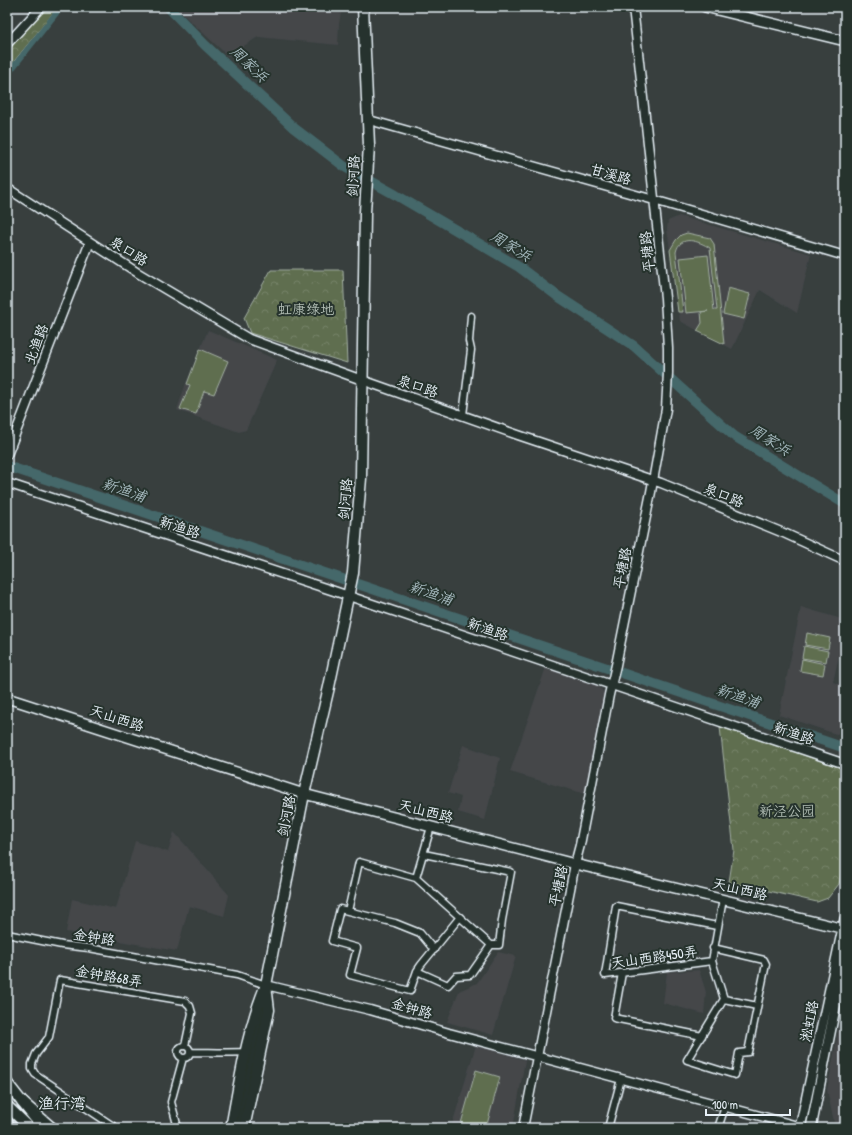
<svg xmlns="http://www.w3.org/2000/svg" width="852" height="1135" viewBox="0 0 852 1135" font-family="'Patrick Hand','LXGW WenKai TC',sans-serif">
	<defs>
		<pattern id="park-crowns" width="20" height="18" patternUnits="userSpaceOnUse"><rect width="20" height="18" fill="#5f6e4f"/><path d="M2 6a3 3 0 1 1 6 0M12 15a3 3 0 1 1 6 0" fill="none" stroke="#768369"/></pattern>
	</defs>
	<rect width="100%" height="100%" fill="#383f3e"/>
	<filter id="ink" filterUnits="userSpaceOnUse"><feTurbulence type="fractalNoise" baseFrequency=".025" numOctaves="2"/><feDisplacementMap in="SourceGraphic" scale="8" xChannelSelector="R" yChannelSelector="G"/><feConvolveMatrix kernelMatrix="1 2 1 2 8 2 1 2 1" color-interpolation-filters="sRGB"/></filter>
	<g filter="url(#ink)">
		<path fill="#44474a" d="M175,7H342L339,24L338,45L258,37L228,56Z
			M679,216L811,254L797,313L760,290L732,349L680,321L667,229L668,221Z
			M208,330L277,360L246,430L239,432L177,410L186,383Z
			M801,607L845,620V630L833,682L845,686V737L779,715Z
			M546,667L596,684L604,692L589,795L510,772Z
			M463,745L500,758L485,820L458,812L461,797L448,793Z
			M174,832L229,895L224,916L189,906L177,951L66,932L72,899L116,909L135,841L168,852Z
			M498,952L516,956L493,1035L447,1022L459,991L477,983Z
			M699,970L706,992L704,1014L663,1003L667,972Z
			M845,996V1125L834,1122L827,1090Z
			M476,1045L525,1060L513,1128H451Z"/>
		<path fill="#5f6e4f" stroke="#a4b0a4" d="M687,233L710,238L714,244L724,344L697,331L702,323L701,312L708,311L686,313L680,258L708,255L714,310H717L710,248C699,241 680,234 676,252L683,312H678L670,250L676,240L681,235Z
			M728,288L750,294L744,319L723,314Z
			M200,349L228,361L214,394L204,391L196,414L180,409L190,385L187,384Z
			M807,633L830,638L828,649L805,645Z
			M804,646L828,651L826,662L802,658Z
			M802,659L825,664L823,675L800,671Z
			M476,1070L500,1077L486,1128H462L460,1127Z"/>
		<path fill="url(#park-crowns)" stroke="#a4b0a4" d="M47,7H58L7,70V51Z
			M271,270H343L347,363L250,333L244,318Z
			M720,727L845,769V857L839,884L828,898L817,902L729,882L734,850Z"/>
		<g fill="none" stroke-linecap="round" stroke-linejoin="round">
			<path stroke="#44676a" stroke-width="6" d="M7,75L61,7"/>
			<path stroke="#44676a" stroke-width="10" d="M168,7L205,45L294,128L345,167L396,195L519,267L556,295L634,346L734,436L845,504
				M7,466L845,748"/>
			<defs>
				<path id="minor" d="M463,415L471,350L469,341L471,316
					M416,878L431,827
					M723,899L712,961L724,999L757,1006
					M348,911L359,862L416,878L491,945H499L502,920L511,872L424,854
					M7,934L62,945L89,948L237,975L266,985
					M713,948L764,960L766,964L748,1052L739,1053L735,1075L687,1060L724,999
					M434,950L420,933L395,923L340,909L332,941L357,948L350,975L410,991L417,971L421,965L460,917
					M712,961L605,975L616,906L717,926
					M417,971L448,985L456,976L470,975L491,945
					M622,973L614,1018L702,1036
					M178 1052a6 6 0 1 1 12 0a6 6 0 1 1-12 0Z
					M190,1052C209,1052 227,1053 246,1052
					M116,1128L35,1074L32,1069V1064L36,1054L49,1037L60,980L185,1001L190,1006L192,1013L185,1046
					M178,1128L171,1102L183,1058
					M608,1128L621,1079
					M718,1128L725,1107"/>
				<path id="tertiary" d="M7,44L41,7
					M369,120L654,200L845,256
					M7,188L138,273L249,339L362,380L518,435L661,483L786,534L845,561
					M7,455L90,242
					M7,483L334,591L845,764
					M266,985L370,1010L449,1033L805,1128
					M523,1128L575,864L580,845L609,695L616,665L651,492L666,409L668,373V348L665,298L633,7"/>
				<path id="secondary" d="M705,7L845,41
					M7,698L304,794L575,864L845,929
					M238,1128L261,1008
					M800,1128L845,919
					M811,1128L845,958"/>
				<path id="primary" d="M7,1083L22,1102L52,1128
					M231,1128C240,1080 247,1030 266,985L304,794L329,687L353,573L361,478L365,212L369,145L363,7
					M244,1128L269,1010L266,985"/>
				<path id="trunk" d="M22,1102L43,1128
					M7,1106L30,1128
					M7,1124L11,1128"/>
			</defs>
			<use href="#minor" stroke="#e8f1f8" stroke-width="9"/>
			<use href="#tertiary" stroke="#e8f1f8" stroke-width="11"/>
			<use href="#secondary" stroke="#e8f1f8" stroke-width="12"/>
			<use href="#primary" stroke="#e8f1f8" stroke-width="13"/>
			<use href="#trunk" stroke="#e8f1f8" stroke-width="13"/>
			<use href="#minor" stroke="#26332d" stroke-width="6"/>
			<use href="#tertiary" stroke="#26332d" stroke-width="8"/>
			<use href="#secondary" stroke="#26332d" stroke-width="9"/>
			<use href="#primary" stroke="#26332d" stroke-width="10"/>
			<use href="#trunk" stroke="#26332d" stroke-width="10"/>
		</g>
	</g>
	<g text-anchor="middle" stroke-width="4" stroke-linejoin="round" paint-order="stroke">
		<g font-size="14" fill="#e8f1f8" stroke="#26332d">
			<text transform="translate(611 174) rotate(16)" y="5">甘溪路</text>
			<text transform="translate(353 176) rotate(-87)" y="5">剑河路</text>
			<text transform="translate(129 251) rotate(32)" y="5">泉口路</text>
			<text transform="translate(647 252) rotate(-96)" y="5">平塘路</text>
			<text transform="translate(36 344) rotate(-69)" y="5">北渔路</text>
			<text transform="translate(418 386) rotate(19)" y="5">泉口路</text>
			<text transform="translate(724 495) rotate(22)" y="5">泉口路</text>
			<text transform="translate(345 499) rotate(-85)" y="5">剑河路</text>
			<text transform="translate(180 527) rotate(18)" y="5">新渔路</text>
			<text transform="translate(622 568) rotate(-79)" y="5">平塘路</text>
			<text transform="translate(488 629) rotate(19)" y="5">新渔路</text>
			<text transform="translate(117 718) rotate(18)" y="5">天山西路</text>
			<text transform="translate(794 733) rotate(19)" y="5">新渔路</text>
			<text transform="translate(426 811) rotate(14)" y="5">天山西路</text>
			<text transform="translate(286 816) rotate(-79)" y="5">剑河路</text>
			<text transform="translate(558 886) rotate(-78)" y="5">平塘路</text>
			<text transform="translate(740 889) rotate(13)" y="5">天山西路</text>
			<text transform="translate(94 937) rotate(9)" y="5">金钟路</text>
			<text transform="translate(654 957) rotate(-8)" y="5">天山西路450弄</text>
			<text transform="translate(109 976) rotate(10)" y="5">金钟路68弄</text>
			<text transform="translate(412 1008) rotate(16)" y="5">金钟路</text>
			<text transform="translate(809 1021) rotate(-78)" y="5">淞虹路</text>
		</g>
		<g font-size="14" fill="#b1bdb4" stroke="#26332d">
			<text x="306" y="314">虹康绿地</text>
			<text x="787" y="816">新泾公园</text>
		</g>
		<g font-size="15" font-style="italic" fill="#a6babf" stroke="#26332d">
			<text transform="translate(249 64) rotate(44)" y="5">周家浜</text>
			<text transform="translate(511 246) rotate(31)" y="5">周家浜</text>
			<text transform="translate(770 440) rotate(32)" y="5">周家浜</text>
			<text transform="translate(124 490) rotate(19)" y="5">新渔浦</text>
			<text transform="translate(431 593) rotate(19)" y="5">新渔浦</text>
			<text transform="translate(738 696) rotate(19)" y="5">新渔浦</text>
		</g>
		<g font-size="16" fill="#e8f1f8" stroke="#26332d">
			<text x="62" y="1109">渔行湾</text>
		</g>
	</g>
	<rect width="852" height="1135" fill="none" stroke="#26332d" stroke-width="24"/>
	<rect x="12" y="12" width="828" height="1111" fill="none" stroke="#e8f1f8" stroke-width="1.5" filter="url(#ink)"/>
	<path d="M706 1109v6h84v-6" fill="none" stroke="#e8f1f8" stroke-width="2"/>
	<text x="712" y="1109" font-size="12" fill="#e8f1f8" stroke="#26332d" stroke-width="3" paint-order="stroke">100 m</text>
</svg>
